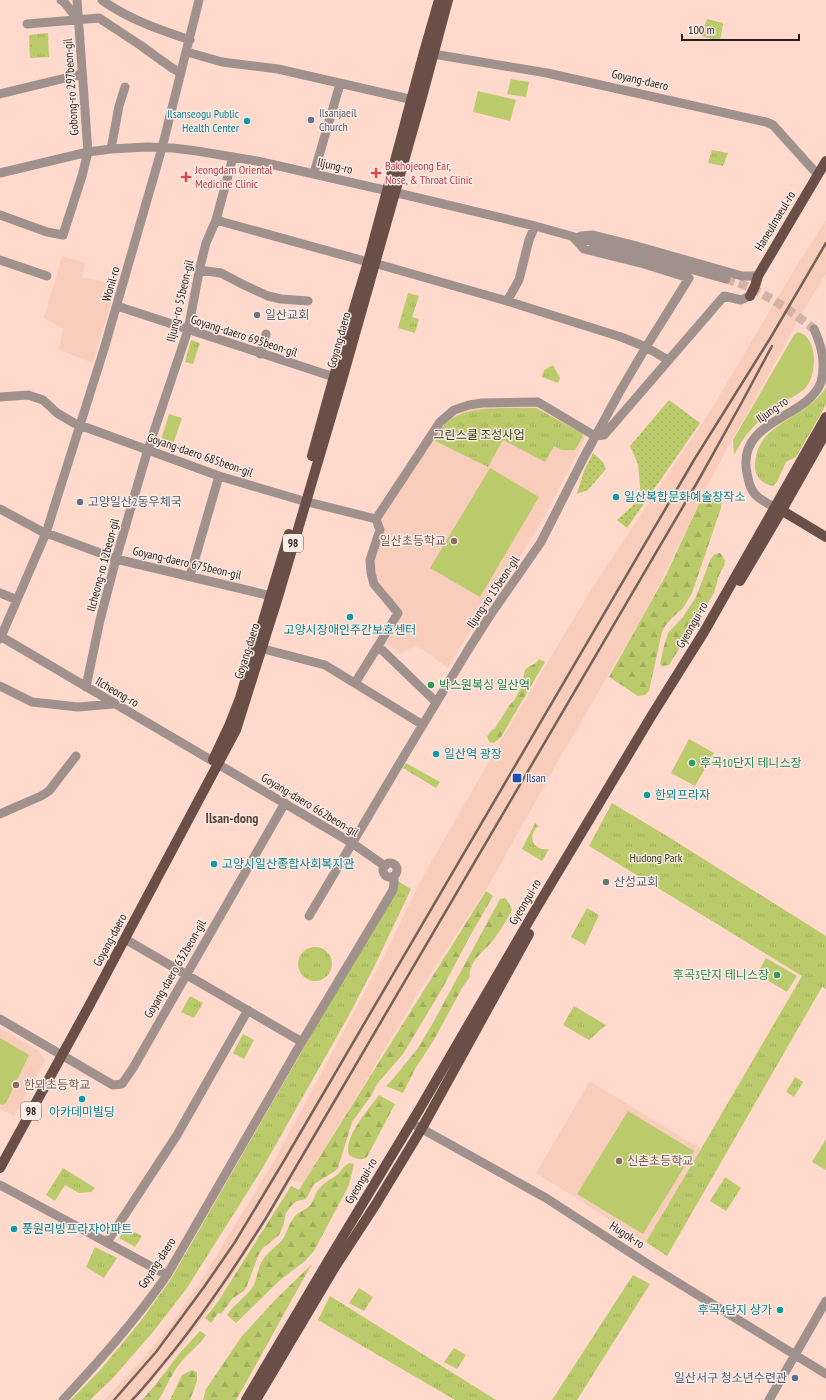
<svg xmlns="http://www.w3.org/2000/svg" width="826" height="1400" viewBox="0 0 826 1400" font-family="'PT Sans Narrow','Noto Sans KR',sans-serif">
	<defs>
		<pattern id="forest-firs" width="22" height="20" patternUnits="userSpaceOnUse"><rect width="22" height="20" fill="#bbcb6c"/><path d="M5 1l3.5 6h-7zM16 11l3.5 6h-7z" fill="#a1ae5d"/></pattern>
		<pattern id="park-tufts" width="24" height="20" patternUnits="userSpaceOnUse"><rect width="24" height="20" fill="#bbcb6c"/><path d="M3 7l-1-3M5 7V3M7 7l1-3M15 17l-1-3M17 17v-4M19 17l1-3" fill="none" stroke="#a1ae5d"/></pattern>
		<pattern id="garden-dots" width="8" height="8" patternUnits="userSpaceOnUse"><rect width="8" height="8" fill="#bbcb6c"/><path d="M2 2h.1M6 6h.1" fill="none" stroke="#a1ae5d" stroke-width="1.8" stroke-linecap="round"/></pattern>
	</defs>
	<rect width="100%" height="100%" fill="#fed9cc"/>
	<path fill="#f9cdbc" d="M826,220V274L809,301L714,473L648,607L557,763L489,885L426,980L361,1089L303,1183L292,1180L221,1293L194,1331L136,1400H104L141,1361L171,1324L199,1284L273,1163L384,956L421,880L503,737L592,588L709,413L794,270Z
		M62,256L85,263L82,277L116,285L93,363L59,350L63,329L44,318Z
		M537,405L587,434L545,516L523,552L480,614L448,668L417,645L400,654L385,642L401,612L376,582L373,561L380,520L441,424L455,413L482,406Z
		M0,1028L39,1051L45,1061L14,1116L0,1109Z
		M590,1081L701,1149L646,1242L536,1173Z"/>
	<path fill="#bbcb6c" d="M511,79L529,82L526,97L507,94Z
		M478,91L516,100L510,121L473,112Z
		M798,332C818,337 817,372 807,386C803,392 793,396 788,400C762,418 749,426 734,455L733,440L794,335Z
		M169,414L182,418L173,444L161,440Z
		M490,468L539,497L480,597L430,568Z
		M689,739L714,753L695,786L671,773Z
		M766,958L797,976L787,992L757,974Z
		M0,1038L29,1055L6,1103L2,1105L0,1104Z
		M628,1111L694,1151L643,1234L577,1194Z
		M826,1139V1170L812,1162Z"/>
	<path fill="url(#forest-firs)" d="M717,491L721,493L722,498L721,508L692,593L683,608L674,616L665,626L662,632L649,691L645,695L638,696L609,677L666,575L699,504L712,492Z
		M720,553L725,560L724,566L719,575L714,593L669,665L662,666L660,664L664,646L668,633L683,617L696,597L711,558L715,554Z
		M539,659L545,662L501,737L494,743L489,742L487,736L491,731L495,728L509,706L515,699L522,685L525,670L528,667L536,663Z
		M406,763L440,782L436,788L403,768Z
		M486,891L493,896L470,936L442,989L403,1054L377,1084L371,1096L352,1122L338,1168L335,1171L314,1184L306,1199L297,1201L291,1206L286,1213L283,1226L279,1235L262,1249L258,1256L247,1286L244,1291L233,1298L221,1314L218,1313L211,1323L205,1318L217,1303L291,1186L299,1190Z
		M505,898L509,903L512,910C507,920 501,929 495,938C486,950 468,961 470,977L462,988L435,1038L415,1069L403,1093L386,1086L393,1079L418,1048L434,1021L500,899Z
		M379,1095L395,1104L367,1157C361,1161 355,1159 349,1155C343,1137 369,1109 379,1095Z
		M350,1163L354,1164L349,1185L314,1251L305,1261L279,1281L236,1323L227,1315C234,1304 245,1298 252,1288C257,1281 257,1271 261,1263C266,1253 275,1248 282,1240C287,1233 288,1226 293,1219C297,1211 306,1211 311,1204C314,1199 315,1194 318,1190C323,1183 330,1180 337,1175C343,1170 342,1166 350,1163Z
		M312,1264C286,1309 262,1355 236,1400H203L206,1389L242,1336L275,1300Z
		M200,1331L206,1335C200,1345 189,1352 181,1362C172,1373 166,1387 159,1400H142L156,1384L179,1354Z
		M192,1370L197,1372V1381L190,1400H170L182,1375Z"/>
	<path fill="url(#park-tufts)" d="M707,19L723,23L720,41L701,36Z
		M48,33L49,57L30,58L29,35Z
		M712,150L728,153L723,166L708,163Z
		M408,293L419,296L412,317L419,319L415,333L398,328Z
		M191,340L200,343L193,364L185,362Z
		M553,365L560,378L558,383L542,377L544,370Z
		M826,387V404L822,412L796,457L786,462L777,482L773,486C764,484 756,479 755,468C754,421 806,421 826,387Z
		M536,408L583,434L582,438L575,450H562L554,446L545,462L503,440L488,467L435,441C438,436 441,429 445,424C465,404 510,409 536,408Z
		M612,803L667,836L826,936V989L822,987L667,1256L646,1242L701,1149L802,976L589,846Z
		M535,823L539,826C526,835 533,852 549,849L542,861L522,849Z
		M398,881L411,889L375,965L348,1017L262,1169L187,1288L153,1332L112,1379L90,1400H71L102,1368L140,1322L171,1279L394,891Z
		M587,908L599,915L585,945L571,937Z
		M298 964a17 17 0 1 1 34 0a17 17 0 1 1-34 0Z
		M190,996L203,1003L194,1018L181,1012Z
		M574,1006L606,1025L589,1040L563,1025Z
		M243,1034L254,1040L244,1059L233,1053Z
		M795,1077L803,1082L794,1097L786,1092Z
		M63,1168L95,1188L91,1192L79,1193L65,1185L55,1201L46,1195Z
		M725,1177L741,1188L726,1211L710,1201Z
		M126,1228L142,1236L135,1247L119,1238Z
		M95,1247L117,1258L104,1278L86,1267Z
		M633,1275L650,1284L577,1400H552Z
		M359,1288L373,1297L364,1311L349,1303Z
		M330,1296L496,1400H455L318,1320Z
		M454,1348L466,1355L457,1369L444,1362Z"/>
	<path fill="url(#garden-dots)" d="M669,400L700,423L627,528L617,520L641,498L638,464L630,446Z
		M593,453L603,462L606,469L588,490L577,494L584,471Z"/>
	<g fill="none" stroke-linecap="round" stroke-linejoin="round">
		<path stroke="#d3b3a8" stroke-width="9" stroke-dasharray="9 4.5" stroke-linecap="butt" d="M726,279C759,288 787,308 814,329"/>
		<path stroke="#a1918c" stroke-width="9" d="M61,0L65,3L78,20
			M102,0C128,19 160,30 190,40
			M27,24L99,18L140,45L172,68L181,73
			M187,52L222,62L278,69L418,101
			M427,53L547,73L766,122L773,125L818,175
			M0,94L82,74
			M111,149L119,106L125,87
			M0,173L88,152L111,149L147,147L173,148L197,151L257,161L406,195L535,226L726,279
			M314,173L340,84
			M0,215L47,232L63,235L82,176L88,152L77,0
			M216,220L368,262
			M581,236L593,235L633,245L742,276H758
			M0,260L47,276
			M381,265L507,301L621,337L646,347L668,360
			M199,270L221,273L244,285L268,296L281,299L308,301
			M507,301L519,280L529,240L535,226
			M117,306L340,379
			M260,354L266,334
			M0,397L28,395L43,400L57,413L74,423L219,476L300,500L376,519
			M595,436L604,435L724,296L741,300L750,296
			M774,507C757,498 750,494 747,473C736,419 808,419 821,382C826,363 822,347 814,329
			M0,509L41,531L116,559L276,597
			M376,519L440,422L454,410L469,405L482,403L538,402L595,436
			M376,519L380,530L370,560L371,573L374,584L398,613L378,646
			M190,576L219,476
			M0,593L17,600
			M0,636L352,843L385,866
			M0,639L46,533L104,349L162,148L199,0
			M256,647L325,665L423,725
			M355,683L378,646L436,702
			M0,686L32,702L78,707L114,704
			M86,687L100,620L116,559L148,449L188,330L200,267L206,243L216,220L233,157
			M0,814L41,796L49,791L76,756
			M383 870a7 7 0 1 1 14 0a7 7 0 1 1-14 0Z
			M309,916L404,756L468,650L489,617L541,542L583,459L619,393L646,347L689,278L644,264L584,249L573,237
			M125,939L302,1042
			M0,1019L113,1085L122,1084L133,1068L285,803
			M415,1125L546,1198L654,1268L826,1374
			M0,1185L167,1275
			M107,1242L177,1135L248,1010
			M63,1400C100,1360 136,1320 167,1275L297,1050L393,890L394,883V876
			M769,1400L826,1301"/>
		<path stroke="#694f47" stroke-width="10" d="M750,296L755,286L758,276L826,161
			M312,456L336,369L368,262L424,52L439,0
			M776,507L826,537
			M740,581L782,510L826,432
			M213,760L229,726L240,698L289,534
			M0,1168L89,1006L236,730L278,597L342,380L421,101L448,0
			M246,1400L328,1261L419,1110L537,907L652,715L704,632L826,417
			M256,1400L335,1267L376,1204L422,1128L529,934"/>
		<path stroke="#766159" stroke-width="2.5" d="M114,1400L156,1352L204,1287L235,1242L285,1159L694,460L771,337L826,243
			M132,1400C145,1387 156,1372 168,1358C204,1314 235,1267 266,1218L698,481L742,402L772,346"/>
	</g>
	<g fill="#6b7280" stroke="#fbece6" stroke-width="1.5">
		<circle cx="311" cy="120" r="4"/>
		<circle cx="257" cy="315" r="4"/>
		<circle cx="606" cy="882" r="4"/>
	</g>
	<g fill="#0f9aa8" stroke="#fbece6" stroke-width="1.5">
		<circle cx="247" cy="121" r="4"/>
		<circle cx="616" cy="497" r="4"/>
		<circle cx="350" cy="617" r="4"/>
		<circle cx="436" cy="754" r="4"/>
		<circle cx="647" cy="795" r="4"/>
		<circle cx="214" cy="864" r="4"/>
		<circle cx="82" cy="1099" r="4"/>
		<circle cx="14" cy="1229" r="4"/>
		<circle cx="780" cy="1310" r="4"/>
	</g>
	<g fill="#e0444e" stroke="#fbece6" stroke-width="1.5">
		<path d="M374 167h4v4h4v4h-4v4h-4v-4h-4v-4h4z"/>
		<path d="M184 171h4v4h4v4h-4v4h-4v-4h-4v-4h4z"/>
	</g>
	<g fill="#5c6f8a" stroke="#fbece6" stroke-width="1.5">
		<circle cx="80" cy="502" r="4"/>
		<circle cx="795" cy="1378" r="4"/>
	</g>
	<g fill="#8d6e63" stroke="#fbece6" stroke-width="1.5">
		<circle cx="454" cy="541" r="4"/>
		<circle cx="16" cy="1085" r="4"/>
		<circle cx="619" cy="1161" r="4"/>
	</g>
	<g fill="#2e9e5b" stroke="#fbece6" stroke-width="1.5">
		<circle cx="431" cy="685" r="4"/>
		<circle cx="692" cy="763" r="4"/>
		<circle cx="777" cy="975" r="4"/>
	</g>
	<rect fill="#1a4fb4" stroke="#fbece6" stroke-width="1.5" x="512" y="773" width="10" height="10" rx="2"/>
	<g text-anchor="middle" stroke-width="3" stroke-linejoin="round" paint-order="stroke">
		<g fill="#fbece6" stroke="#675a55" stroke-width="1">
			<rect x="283" y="534" width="20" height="18" rx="3"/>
			<rect x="21" y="1102" width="20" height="18" rx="3"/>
		</g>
		<g font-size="11" font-weight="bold" fill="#281c17">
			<text x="293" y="547">98</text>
			<text x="31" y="1115">98</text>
		</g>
		<g font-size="12" fill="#281c17" stroke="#fbece6">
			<text transform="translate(640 80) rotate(13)" y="4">Goyang-daero</text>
			<text transform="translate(71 87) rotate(-94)" y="4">Gobong-ro 297beon-gil</text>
			<text transform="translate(335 166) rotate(13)" y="4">Iljung-ro</text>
			<text transform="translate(775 221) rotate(-59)" y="4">Haneulmaeul-ro</text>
			<text transform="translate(111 284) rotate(-74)" y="4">Wonil-ro</text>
			<text transform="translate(180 301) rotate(-77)" y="4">Iljung-ro 55beon-gil</text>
			<text transform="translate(244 336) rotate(18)" y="4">Goyang-daero 695beon-gil</text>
			<text transform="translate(339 340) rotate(-74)" y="4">Goyang-daero</text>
			<text transform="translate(772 410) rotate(-35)" y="4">Iljung-ro</text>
			<text transform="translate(200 455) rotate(19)" y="4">Goyang-daero 685beon-gil</text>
			<text transform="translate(187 563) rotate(13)" y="4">Goyang-daero 675beon-gil</text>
			<text transform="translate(103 565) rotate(-75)" y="4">Ilcheong-ro 12beon-gil</text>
			<text transform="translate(493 592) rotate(-56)" y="4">Iljung-ro 15beon-gil</text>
			<text transform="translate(692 625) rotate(-60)" y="4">Gyeongui-ro</text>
			<text transform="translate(247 651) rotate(-72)" y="4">Goyang-daero</text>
			<text transform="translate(117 692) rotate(30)" y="4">Ilcheong-ro</text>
			<text transform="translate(310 805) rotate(31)" y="4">Goyang-daero 662beon-gil</text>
			<text transform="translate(525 902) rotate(-59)" y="4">Gyeongui-ro</text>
			<text transform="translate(110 940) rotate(-62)" y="4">Goyang-daero</text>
			<text transform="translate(175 969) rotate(-60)" y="4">Goyang-daero 632beon-gil</text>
			<text transform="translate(361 1181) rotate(-59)" y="4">Gyeongui-ro</text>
			<text transform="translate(627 1235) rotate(33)" y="4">Hugok-ro</text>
			<text transform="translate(157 1263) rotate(-57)" y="4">Goyang-daero</text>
		</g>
		<g font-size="12" fill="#5b616d" stroke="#fbece6" text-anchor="start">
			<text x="319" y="117">Ilsanjaeil<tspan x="319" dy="14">Church</tspan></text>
			<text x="265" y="319">일산교회</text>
			<text x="614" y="886">산성교회</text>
		</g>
		<g font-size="12" fill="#0d838f" stroke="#fbece6" text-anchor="start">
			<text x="239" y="118" text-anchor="end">Ilsanseogu Public<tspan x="239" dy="14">Health Center</tspan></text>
			<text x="624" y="501">일산복합문화예술창작소</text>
			<text x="350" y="634" text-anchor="middle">고양시장애인주간보호센터</text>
			<text x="444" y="758">일산역 광장</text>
			<text x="655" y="799">한뫼프라자</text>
			<text x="222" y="868">고양시일산종합사회복지관</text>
			<text x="82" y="1116" text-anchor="middle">아카데미빌딩</text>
			<text x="22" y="1233">풍원리빙프라자아파트</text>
			<text x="772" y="1314" text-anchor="end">후곡4단지 상가</text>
		</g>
		<g font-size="12" fill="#be3a42" stroke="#fbece6" text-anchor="start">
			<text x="385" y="170">Bakhojeong Ear,<tspan x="385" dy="14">Nose, &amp; Throat Clinic</tspan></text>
			<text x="195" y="174">Jeongdam Oriental<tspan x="195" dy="14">Medicine Clinic</tspan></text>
		</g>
		<g font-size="12" fill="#363d13" stroke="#fbece6">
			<text x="479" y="439">그린스쿨 조성사업</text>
			<text x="656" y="862">Hudong Park</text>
		</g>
		<g font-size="12" fill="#4e5e75" stroke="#fbece6" text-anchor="start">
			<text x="88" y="506">고양일산2동우체국</text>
			<text x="787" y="1382" text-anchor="end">일산서구 청소년수련관</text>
		</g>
		<g font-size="12" fill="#785e54" stroke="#fbece6" text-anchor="start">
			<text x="446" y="545" text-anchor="end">일산초등학교</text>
			<text x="24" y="1089">한뫼초등학교</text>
			<text x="627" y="1165">신촌초등학교</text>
		</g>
		<g font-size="12" fill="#27864d" stroke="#fbece6" text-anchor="start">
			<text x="439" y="689">박스원복싱 일산역</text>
			<text x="700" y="767">후곡10단지 테니스장</text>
			<text x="769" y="979" text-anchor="end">후곡3단지 테니스장</text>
		</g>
		<g font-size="12" fill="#164399" stroke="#fbece6" text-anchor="start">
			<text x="526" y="782">Ilsan</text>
		</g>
		<g font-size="14" font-weight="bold" fill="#5e4136" stroke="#fbece6">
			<text x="232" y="823">Ilsan-dong</text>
		</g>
	</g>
	<path d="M682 34v6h117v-6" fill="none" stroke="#281c17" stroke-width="2"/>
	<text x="688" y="34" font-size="12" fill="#281c17" stroke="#fbece6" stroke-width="3" paint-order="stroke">100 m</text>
</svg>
